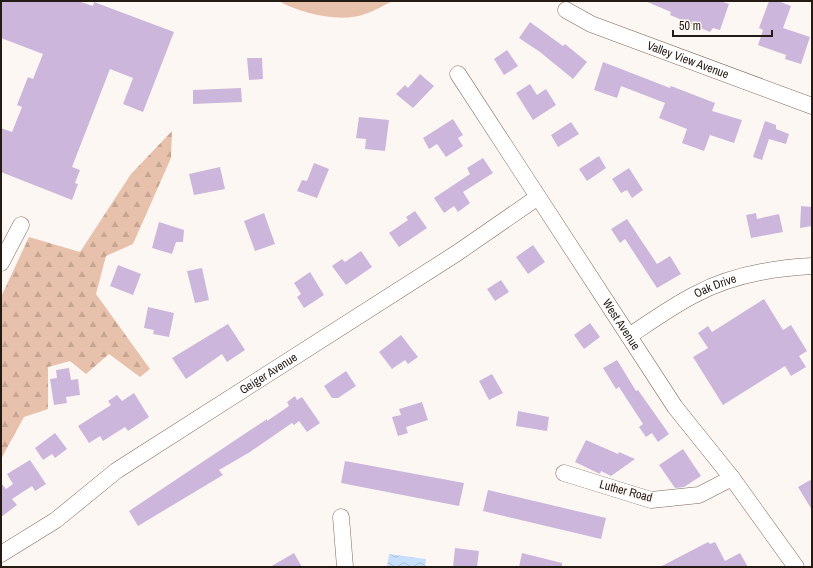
<svg xmlns="http://www.w3.org/2000/svg" width="813" height="568" viewBox="0 0 813 568" font-family="'Archivo Narrow',sans-serif">
	<defs>
		<pattern id="forest-firs" width="22" height="20" patternUnits="userSpaceOnUse"><rect width="22" height="20" fill="#e8c1ac"/><path d="M5 1l3.5 6h-7zM16 11l3.5 6h-7z" fill="#c7a593"/></pattern>
		<pattern id="water-waves" width="16" height="10" patternUnits="userSpaceOnUse"><rect width="16" height="10" fill="#c8dffb"/><path d="M0 5q4-4 8 0t8 0" fill="none" stroke="#acbfd6"/></pattern>
	</defs>
	<rect width="100%" height="100%" fill="#fdf7f4"/>
	<path fill="url(#forest-firs)" d="M172,131L171,158L133,244L106,256L96,294L150,369L140,377L109,354L86,374L70,361L48,367V409L24,417L1,459V297L29,237L80,252L131,174Z"/>
	<path fill="#e8c1ac" d="M279,1H393C384,5 375,11 365,14C341,23 301,14 279,1Z"/>
	<path fill="url(#water-waves)" d="M389,554L426,559L425,567H387Z"/>
	<path fill="#cdb6db" d="M1,1H78L93,6L94,2L174,32L143,112L123,104L133,78L110,69L72,167L80,170L75,183L78,184L72,200L1,172V128L12,132L22,107L17,105L28,77L33,79L43,54L1,38Z
		M645,1H720L729,4L720,30L713,28L710,32L670,15L671,12Z
		M769,1H778L791,6L783,28L810,37L801,64L785,59L786,55L758,45L763,30L759,28Z
		M530,22L563,46L565,44L587,62L573,79L540,52L519,38Z
		M507,50L518,66L504,75L494,59Z
		M247,58H262L263,79L249,80Z
		M603,62L670,88L671,86L715,103L712,111L742,120L734,143L710,135L704,151L682,143L687,129L659,118L665,103L621,86L617,98L594,90Z
		M420,74L434,86L413,108L396,94L405,85L408,88Z
		M530,84L537,95L546,89L556,105L533,120L516,93Z
		M241,88L242,102L193,104V90Z
		M359,117L389,120L385,151L365,149L366,139L356,138Z
		M453,119L463,135L458,138L463,146L446,157L437,144L429,149L423,138Z
		M765,121L776,125V129L789,134L786,144L769,139L762,160L753,157Z
		M571,122L579,134L558,147L551,135Z
		M599,156L606,168L587,181L579,169Z
		M483,158L493,173L463,192L470,203L458,212L454,206L444,213L434,198L470,174L467,168Z
		M314,163L329,169L317,198L297,191L302,180L307,181Z
		M220,167L225,189L194,195L189,174Z
		M629,168L643,190L632,198L627,190L621,193L612,179Z
		M801,206L812,207V226L800,228Z
		M415,211L427,228L399,247L389,233L408,220L406,217Z
		M264,213L275,244L255,251L244,221Z
		M756,213L757,219L779,214L783,232L751,238L746,215Z
		M627,219L657,264L670,256L681,274L657,288L625,239L620,243L611,229Z
		M159,222L184,230L183,242H176L172,254L152,248Z
		M533,245L545,262L528,274L516,257Z
		M361,251L372,267L346,285L332,266L342,259L345,262Z
		M118,265L141,274L133,295L110,286Z
		M202,268L209,300L195,303L187,271Z
		M310,272L324,295L304,308L297,297L301,294L294,283Z
		M501,280L509,292L495,301L487,289Z
		M764,299L783,330L791,325L807,351L799,356L806,367L791,376L785,366L723,405L693,357L708,348L698,333L708,326L712,332Z
		M148,307L174,313L169,337L153,334L154,330L144,328Z
		M590,323L600,337L584,349L574,335Z
		M228,324L245,350L227,362L222,354L186,379L172,358Z
		M401,335L418,357L408,364L405,360L392,369L379,352Z
		M617,360L636,391L638,390L669,434L658,442L652,433L646,437L639,427L643,424L619,387L616,389L603,368Z
		M69,368L71,380L78,379L80,395L66,397L67,403L54,405L50,379L57,378L56,370Z
		M346,371L356,386L338,398H332L324,386Z
		M492,374L503,393L489,400L479,381Z
		M134,393L149,417L128,431L125,427L103,441L100,436L89,443L78,426L111,405L108,401L117,395L122,401Z
		M295,396L297,400L302,397L320,423L307,432L299,421L294,425L292,423L250,452L219,470L223,475L138,526L129,511L267,419V421L289,406L287,402Z
		M422,402L428,420L406,427L408,433L398,436L392,417L401,415L399,409Z
		M518,411L549,417L547,431L516,426Z
		M55,433L67,449L55,458L52,454L43,460L35,448Z
		M586,440L618,454L619,452L635,459L611,476L601,471L600,474L575,462Z
		M683,449L701,476L684,487L675,488L659,465Z
		M30,460L46,484L35,491L32,486L12,499L17,505L1,517V483L6,489L13,484L7,474Z
		M345,461L464,483L459,506L341,483Z
		M812,479V510L798,487Z
		M488,490L606,518L601,539L483,511Z
		M708,542L710,544L715,542L725,561L740,553L748,567H660Z
		M455,548L479,551L477,567H453Z
		M294,553L302,567H270Z
		M522,553L562,563V567H519Z"/>
	<g fill="none" stroke-linecap="round" stroke-linejoin="round">
		<defs>
			<g id="minor">
				<path id="s1" d="M566,10L591,24L812,106"/>
				<path id="s2" d="M458,74L675,407L732,478L796,567"/>
				<path d="M1,263L21,225"/>
				<path id="s3" d="M629,336C650,322 671,307 694,295C729,276 773,268 812,266"/>
				<path d="M564,473L651,500L699,495L732,478"/>
				<path d="M341,517L345,567"/>
				<path id="s4" d="M1,554L56,520L116,471L457,253L538,197"/>
			</g>
		</defs>
		<use href="#minor" stroke="#81695a" stroke-width="17"/>
		<use href="#minor" stroke="#fff" stroke-width="16"/>
	</g>
	<g text-anchor="middle" stroke-width="3" stroke-linejoin="round" paint-order="stroke">
		<g font-size="12" fill="#251b15" stroke="#fdf7f4">
			<text dy="4" stroke="none"><textPath href="#s1" startOffset="132">Valley View Avenue</textPath></text>
			<text dy="4" stroke="none"><textPath href="#s3" startOffset="100">Oak Drive</textPath></text>
			<text dy="4" stroke="none"><textPath href="#s2" startOffset="299">West Avenue</textPath></text>
			<text dy="4" stroke="none"><textPath href="#s4" startOffset="323">Geiger Avenue</textPath></text>
			<text transform="translate(626 491) rotate(15)" y="4">Luther Road</text>
		</g>
	</g>
	<rect width="813" height="568" fill="none" stroke="#251b15" stroke-width="4"/>
	<path d="M673 30v6h99v-6" fill="none" stroke="#251b15" stroke-width="2"/>
	<text x="679" y="30" font-size="12" fill="#251b15" stroke="#fdf7f4" stroke-width="3" paint-order="stroke">50 m</text>
</svg>
